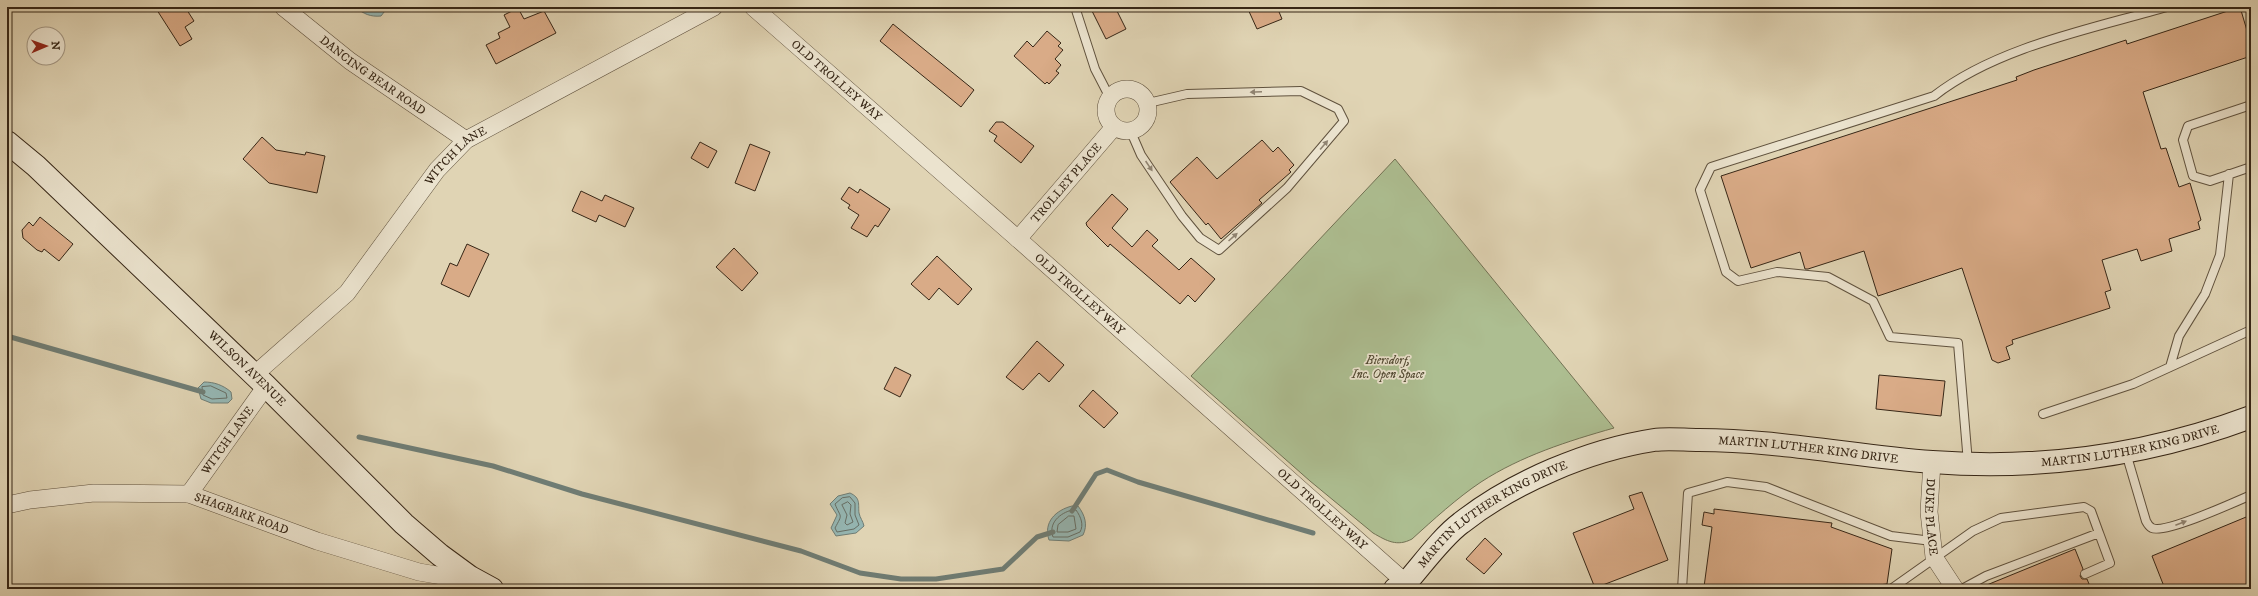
<svg xmlns="http://www.w3.org/2000/svg" width="2258" height="596" viewBox="0 0 2258 596" font-family="'IM FELL DW Pica',serif">
	<rect width="100%" height="100%" fill="#e0d4b4"/>
	<filter id="stains"><feTurbulence type="fractalNoise" baseFrequency=".005" numOctaves="4"/><feColorMatrix values="0 0 0 0 .2 0 0 0 0 .09 0 0 0 0 .02 0 0 0 .5 -.17"/></filter>
	<radialGradient id="worn" r=".72"><stop offset=".6" stop-color="#630" stop-opacity="0"/><stop offset="1" stop-color="#630" stop-opacity=".3"/></radialGradient>
	<path fill="#adbe91" stroke="#727254" d="M1395,159L1614,428C1568,441 1521,456 1481,482C1457,498 1433,520 1412,539C1397,547 1387,541 1373,533L1310,481L1191,376Z"/>
	<path fill="#95b7b4" stroke="#6f7d75" d="M355,7H388L381,16C370,17 364,14 355,7Z
		M204,382C214,382 223,385 231,392L232,399L228,403H211L201,399L198,388Z
		M850,493C861,498 858,504 859,513C860,518 863,521 864,526L856,533L836,536L831,528L837,515L830,504L838,496Z
		M1072,506H1078C1085,515 1088,525 1083,535L1069,541L1049,540C1043,522 1056,510 1072,506Z"/>
	<g fill="none" stroke-linecap="round" stroke-linejoin="round">
		<path stroke="#666e65" stroke-width="1" d="M211,386L226,393L227,398L212,399L203,395L202,387Z
			M850,497L855,503V515L859,525L854,529L837,532L835,528C843,513 841,519 835,504L842,498Z
			M848,502L851,505L850,514L853,522L847,525L845,523L847,515L842,505Z
			M1072,510H1076C1081,517 1084,525 1080,532L1068,537H1053C1048,523 1060,513 1072,510Z
			M1069,516H1074L1076,529L1068,532H1057L1058,525Z"/>
		<path stroke="#6f7d75" stroke-width="5" d="M7,336L203,392
			M359,437L493,466L582,494L801,551L860,573L901,579H936L1003,569L1037,537L1053,532
			M1072,511L1096,474L1107,470L1138,482L1313,533"/>
	</g>
	<path fill="#d9ab87" stroke="#362616" d="M155,7H185L194,21L185,27L192,39L180,46Z
		M1090,7H1115L1126,29L1106,39Z
		M1247,7H1277L1282,19L1257,29Z
		M2240,7L2248,34L2251,33V56L2143,92L2161,149L2166,148L2179,187L2190,183L2201,220L2198,222L2200,229L2169,239L2172,251L2141,261L2137,249L2102,260L2111,290L2105,292L2110,308L2012,340L2013,344L2006,347L2010,359L1998,363L1992,360L1962,268L1878,296L1864,251L1808,269H1805L1800,252L1751,268L1721,176L2017,80L2016,77L2034,70L2126,40L2127,44Z
		M518,8L524,19L544,11L556,33L496,64L486,45L500,38L498,33L510,27L504,15Z
		M893,24L974,90L961,107L880,41Z
		M1047,31L1061,43L1058,46L1063,50L1055,59L1061,65L1056,71L1059,73L1049,84L1047,82L1045,84L1014,56L1027,41L1033,47Z
		M996,122H1003L1034,146L1021,163L994,141L997,136L989,131Z
		M262,137L276,150L305,155L306,152L325,156L317,193L269,183L243,159Z
		M1262,140L1273,152L1278,147L1294,165L1289,170L1291,172L1259,200L1262,203L1221,239L1208,223L1206,225L1170,182L1197,157L1217,179Z
		M700,142L717,151L708,168L691,158Z
		M750,144L770,152L755,191L735,183Z
		M849,187L858,193L860,189L890,209L878,227L875,225L867,237L851,228L859,215L848,208L850,205L841,199Z
		M581,191L602,201L605,195L634,208L625,227L599,215L596,222L572,211Z
		M1112,194L1128,209L1112,228L1132,247L1147,230L1158,240L1152,246L1179,270L1191,258L1215,279L1195,302L1188,295L1180,304L1110,244L1108,247L1087,226L1086,223Z
		M40,217L73,244L59,261L44,249L42,252L37,250L23,238L22,230L29,222L33,226Z
		M467,244L489,254L469,297L441,284L450,263L457,266Z
		M734,248L758,273L742,291L716,267Z
		M937,256L972,289L958,305L939,288L929,300L911,284Z
		M1037,341L1064,365L1049,382L1039,373L1023,390L1006,377Z
		M895,367L911,375L900,397L884,389Z
		M1879,375L1945,381L1941,416L1876,409Z
		M1093,390L1118,413L1104,428L1079,406Z
		M1642,492L1668,560L1595,588L1573,533L1634,509L1629,496Z
		M1714,509L1832,523L1831,527L1892,549L1887,584L1843,589H1720L1704,587L1712,527L1702,525L1704,512L1714,514Z
		M2251,515V589H2165L2152,556Z
		M1485,538L1502,554L1484,574L1466,559Z
		M2075,549L2083,569L2080,576L2082,579H2087L2091,589H1977Z"/>
	<g fill="none" stroke-linecap="round" stroke-linejoin="round">
		<defs>
			<path id="lane" d="M1075,7L1095,69L1110,98
				M2251,105L2188,126L2183,140L2193,176L2210,181L2251,167
				M1131,132L1141,155L1182,216L1200,238L1219,250L1287,188L1344,121L1338,109L1301,91L1187,94L1148,103
				M2170,367L2179,336L2205,294L2220,255L2229,174
				M2043,414L2133,384L2251,330
				M2126,453L2146,521C2147,523 2150,527 2152,528C2165,534 2235,502 2251,495
				M1968,463L1958,343L1890,337L1873,301L1828,277L1777,272L1738,281L1726,272L1700,190L1711,167L1934,96C1997,47 2091,29 2167,7
				M2085,574L2110,563L2099,533
				M1682,589L1688,493L1727,482L1766,487L1891,536L1932,541
				M1891,589L1973,531L2001,518L2084,507L2091,511L2099,533L1986,576L1962,589"/>
			<g id="street">
				<path id="s1" d="M283,7L350,61L466,140"/>
				<path id="s2" d="M753,7L1018,239L1406,583"/>
				<circle cx="1127" cy="110" r="21"/>
				<path id="s3" d="M1018,239L1114,127"/>
				<path id="s4" d="M254,375L347,293L437,170L466,140L714,7"/>
				<path id="s5" d="M1932,462L1929,512L1934,557L1955,589"/>
				<path id="s6" d="M189,494L266,386"/>
				<path id="s7" d="M7,505L30,500L94,493L189,494L317,541L419,572L454,578L470,577"/>
			</g>
			<g id="secondary">
				<path id="s8" d="M7,142L36,166L266,386L404,524L440,555L470,577L492,589"/>
				<path id="s9" d="M1395,589L1406,583C1422,565 1442,537 1461,523C1513,482 1589,450 1654,440C1668,438 1684,440 1699,440C1777,440 1854,456 1932,462C2040,470 2149,455 2251,417"/>
			</g>
		</defs>
		<use href="#lane" stroke="#60523e" stroke-width="10"/>
		<use href="#street" stroke="#60523e" stroke-width="18"/>
		<use href="#secondary" stroke="#362616" stroke-width="24"/>
		<use href="#lane" stroke="#ebe3ce" stroke-width="8"/>
		<use href="#street" stroke="#ebe3ce" stroke-width="17"/>
		<use href="#secondary" stroke="#ebe3ce" stroke-width="22"/>
	</g>
	<defs><path id="oneway-solid" d="M-6-.8H1V-3.2L6.5 0L1 3.2V.8H-6Z"/></defs>
	<g fill="#908472">
		<use href="#oneway-solid" transform="translate(1256 92) rotate(178)"/>
		<use href="#oneway-solid" transform="translate(1324 145) rotate(-50)"/>
		<use href="#oneway-solid" transform="translate(1149 166) rotate(56)"/>
		<use href="#oneway-solid" transform="translate(1233 237) rotate(-42)"/>
		<use href="#oneway-solid" transform="translate(2181 523) rotate(-21)"/>
	</g>
	<g text-anchor="middle" stroke-width="3.5" stroke-linejoin="round" paint-order="stroke">
		<g font-size="12" fill="#362616" stroke="#ebe3ce">
			<text dy="4" stroke="none"><textPath href="#s1" startOffset="113">DANCING BEAR ROAD</textPath></text>
			<text dy="4" stroke="none"><textPath href="#s2" startOffset="111">OLD TROLLEY WAY</textPath></text>
			<text dy="4" stroke="none"><textPath href="#s4" startOffset="300">WITCH LANE</textPath></text>
			<text dy="4" stroke="none"><textPath href="#s3" startOffset="74">TROLLEY PLACE</textPath></text>
			<text dy="4" stroke="none"><textPath href="#s2" startOffset="435">OLD TROLLEY WAY</textPath></text>
			<text dy="4" stroke="none"><textPath href="#s8" startOffset="330">WILSON AVENUE</textPath></text>
			<text dy="4" stroke="none"><textPath href="#s6" startOffset="66">WITCH LANE</textPath></text>
			<text dy="4" stroke="none"><textPath href="#s9" startOffset="785">MARTIN LUTHER KING DRIVE</textPath></text>
			<text dy="4" stroke="none"><textPath href="#s9" startOffset="461">MARTIN LUTHER KING DRIVE</textPath></text>
			<text dy="4" stroke="none"><textPath href="#s2" startOffset="759">OLD TROLLEY WAY</textPath></text>
			<text dy="4" stroke="none"><textPath href="#s7" startOffset="239">SHAGBARK ROAD</textPath></text>
			<text dy="4" stroke="none"><textPath href="#s5" startOffset="55">DUKE PLACE</textPath></text>
			<text dy="4" stroke="none"><textPath href="#s9" startOffset="125">MARTIN LUTHER KING DRIVE</textPath></text>
		</g>
		<g font-size="12" font-style="italic" fill="#544c35" stroke="#ebe3ce">
			<text x="1388" y="364">Biersdorf,<tspan x="1388" dy="14">Inc. Open Space</tspan></text>
		</g>
	</g>
	<rect width="2258" height="596" fill="none" stroke="#e0d4b4" stroke-width="24"/>
	<rect x="8" y="8" width="2242" height="580" fill="none" stroke="#362616" stroke-width="2"/>
	<rect x="12" y="12" width="2234" height="572" fill="none" stroke="#362616"/>
	<g transform="translate(46 46) rotate(88)"><circle r="19" fill="#ebe3ce" stroke="#a39784"/>
	<path d="M0-3L7 15L0 10L-7 15Z" fill="#8f2418"/>
	<text y="-6" font-size="11" font-weight="bold" text-anchor="middle" fill="#362616">N</text>
	</g>
	<rect width="100%" height="100%" filter="url(#stains)"/>
	<rect width="100%" height="100%" fill="url(#worn)"/>
</svg>
